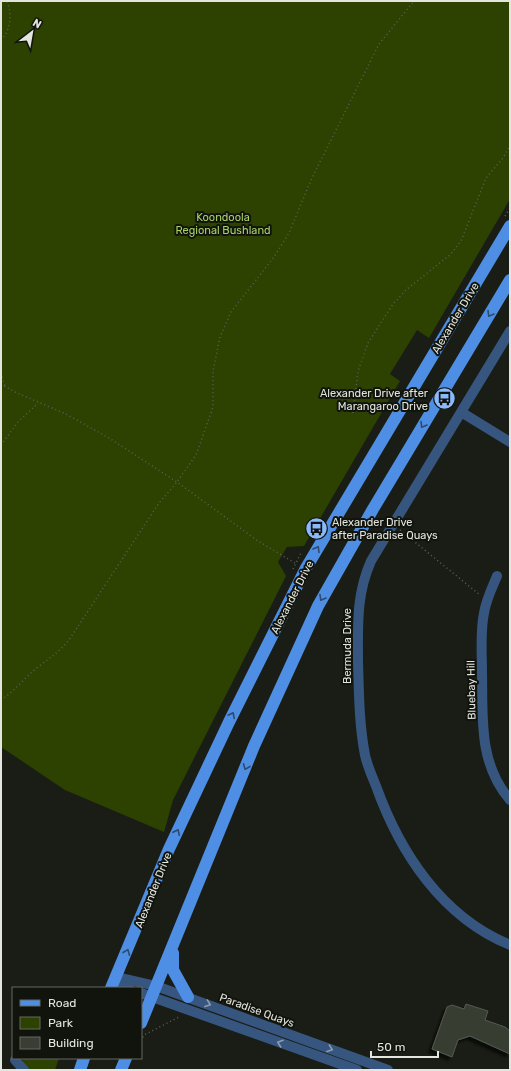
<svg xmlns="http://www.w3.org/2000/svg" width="511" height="1071" viewBox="0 0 511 1071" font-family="Rubik,sans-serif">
	<defs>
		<filter id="shadow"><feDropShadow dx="-3.5" dy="3.5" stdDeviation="1" flood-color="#0009"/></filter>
	</defs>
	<rect width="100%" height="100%" fill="#1a1d15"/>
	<path fill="#2d4100" d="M1,1H510V199L429,338L417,330L390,374L400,381L304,546L287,547L278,562L286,576L173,800L164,832L65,790L1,747Z
		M23,1058H59L55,1070H22Z"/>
	<path fill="#393d33" stroke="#54594f" filter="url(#shadow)" d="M466,1004L488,1011L485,1020L505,1027L510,1031V1054L470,1036L458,1040L452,1057L432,1049L447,1007L452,1005L464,1009Z"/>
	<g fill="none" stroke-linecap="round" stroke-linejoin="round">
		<path stroke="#5d5f58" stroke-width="1.5" stroke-dasharray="1 3" stroke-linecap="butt" d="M1,40C11,30 12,14 7,1
			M505,216L510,208
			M1,373L5,387
			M1,384L15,392L66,414L109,438L177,482L258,541L295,563
			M353,413L358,371L368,343L393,304L407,289L450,255L461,241L486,178L503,158L510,146
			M1,445L18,422L38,403
			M400,530L480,595
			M293,569L301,553
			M1,700C15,691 25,677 38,667C50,658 60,651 69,640L159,503L177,482L196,455L213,407V371L220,337L231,312L274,257L289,233L311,180L379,44L414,1
			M141,1041L144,1035L179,1017"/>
		<path stroke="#37567f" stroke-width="10" d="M510,331L371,561C356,595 358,625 358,662C359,693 359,724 365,755C367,765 372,776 376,786C400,853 442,917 510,945
			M461,412L510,442
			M497,576C492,588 486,600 484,613C480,632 482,653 482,672C483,717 478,763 510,800
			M117,977L156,986L388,1070
			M114,981L129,988
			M141,993L357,1070
			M15,1060L24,1070"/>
		<path stroke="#4e8fe5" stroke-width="12" d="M173,953V970L188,997
			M111,988L169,849L229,722L306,568L510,226
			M141,1023L254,746L318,606L373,509L510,280
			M80,1070L84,1058
			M121,1070L126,1058"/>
	</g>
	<defs><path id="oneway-chevron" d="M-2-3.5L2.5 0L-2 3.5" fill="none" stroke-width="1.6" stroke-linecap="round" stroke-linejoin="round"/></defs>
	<g stroke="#2c4b6e">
		<use href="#oneway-chevron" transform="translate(490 314) rotate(121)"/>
		<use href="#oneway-chevron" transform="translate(423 425) rotate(121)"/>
		<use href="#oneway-chevron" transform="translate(317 549) rotate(-59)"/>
		<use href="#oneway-chevron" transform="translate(322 598) rotate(120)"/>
		<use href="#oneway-chevron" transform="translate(232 715) rotate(-63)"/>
		<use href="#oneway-chevron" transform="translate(246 767) rotate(112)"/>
		<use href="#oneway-chevron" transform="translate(177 832) rotate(-65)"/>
		<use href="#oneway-chevron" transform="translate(127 952) rotate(-68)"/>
	</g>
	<g stroke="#8d9eaf">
		<use href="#oneway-chevron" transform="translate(208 1004) rotate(20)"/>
		<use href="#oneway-chevron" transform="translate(280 1043) rotate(-161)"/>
		<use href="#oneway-chevron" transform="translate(330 1049) rotate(20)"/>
	</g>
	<defs>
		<symbol id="bus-disc" viewBox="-11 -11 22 22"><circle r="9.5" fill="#89bafc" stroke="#11140c"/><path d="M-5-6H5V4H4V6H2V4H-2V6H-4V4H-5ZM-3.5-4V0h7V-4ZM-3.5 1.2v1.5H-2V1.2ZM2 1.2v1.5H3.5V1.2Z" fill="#111"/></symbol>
	</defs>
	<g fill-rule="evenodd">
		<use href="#bus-disc" x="432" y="386" width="25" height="25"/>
		<use href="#bus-disc" x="304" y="516" width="25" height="25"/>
	</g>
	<g text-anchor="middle" stroke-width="4" stroke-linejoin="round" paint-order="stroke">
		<g font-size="11" fill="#a9d168" stroke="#11140c">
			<text x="223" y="221">Koondoola<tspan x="223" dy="13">Regional Bushland</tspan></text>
		</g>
		<g font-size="11" fill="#e3e5df" stroke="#11140c">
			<text transform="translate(455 318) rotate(-59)" y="4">Alexander Drive</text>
			<text transform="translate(292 597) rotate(-63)" y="4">Alexander Drive</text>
			<text transform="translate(347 646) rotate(-90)" y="4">Bermuda Drive</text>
			<text transform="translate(471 690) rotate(-91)" y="4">Bluebay Hill</text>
			<text transform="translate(153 890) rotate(-68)" y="4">Alexander Drive</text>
			<text transform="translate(257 1010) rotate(20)" y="4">Paradise Quays</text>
		</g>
		<g font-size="11" fill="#e3e5df" stroke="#11140c" text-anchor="end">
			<text x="428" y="397">Alexander Drive after<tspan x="428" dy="13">Marangaroo Drive</tspan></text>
			<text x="332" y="526" text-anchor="start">Alexander Drive<tspan x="332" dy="13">after Paradise Quays</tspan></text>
		</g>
	</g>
	<rect width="511" height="1071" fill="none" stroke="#e3e5df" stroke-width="4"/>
	<rect x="12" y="987" width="130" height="72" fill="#11140c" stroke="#656860"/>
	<rect x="20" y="1000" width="20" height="6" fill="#4e8fe5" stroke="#656860"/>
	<text x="48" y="1007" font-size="12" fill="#e3e5df">Road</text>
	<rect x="20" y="1017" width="20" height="12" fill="#2d4100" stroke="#656860"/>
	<text x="48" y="1027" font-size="12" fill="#e3e5df">Park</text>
	<rect x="20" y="1037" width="20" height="12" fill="#393d33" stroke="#656860"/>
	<text x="48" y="1047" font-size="12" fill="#e3e5df">Building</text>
	<g transform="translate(32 32) rotate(31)" stroke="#11140c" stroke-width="3" paint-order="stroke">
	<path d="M0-3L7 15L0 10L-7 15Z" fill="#e3e5df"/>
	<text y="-6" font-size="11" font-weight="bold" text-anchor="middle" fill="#e3e5df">N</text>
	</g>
	<path d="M371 1051v6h67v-6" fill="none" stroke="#e3e5df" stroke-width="2"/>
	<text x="377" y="1051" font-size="12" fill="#e3e5df" stroke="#11140c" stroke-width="3" paint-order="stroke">50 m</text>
</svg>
